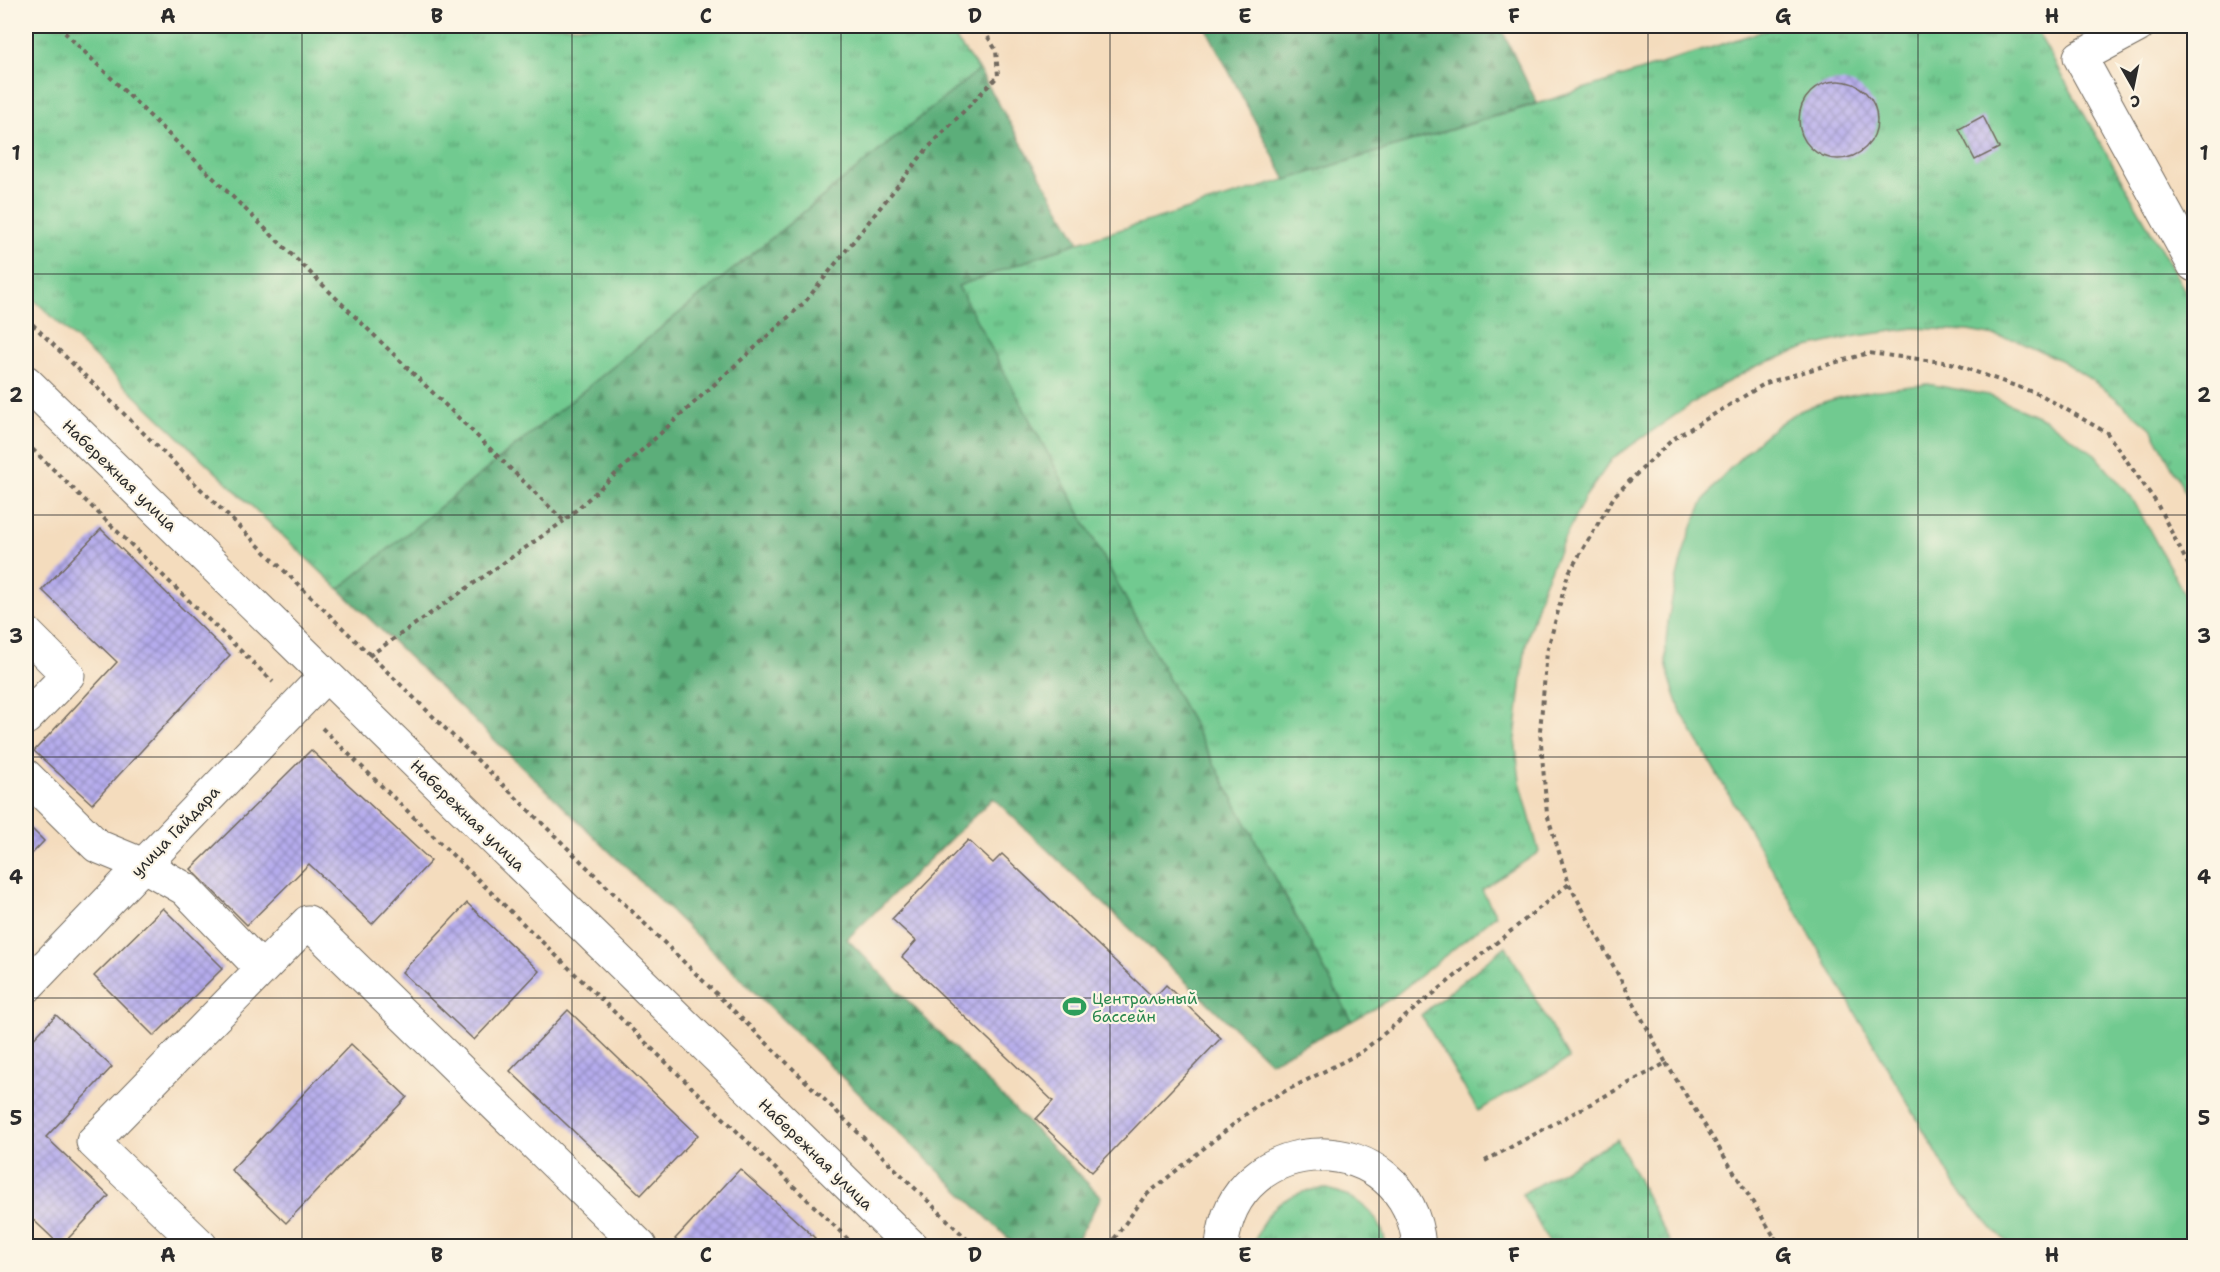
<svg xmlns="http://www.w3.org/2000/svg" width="2220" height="1272" viewBox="0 0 2220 1272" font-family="'Shantell Sans',sans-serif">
	<defs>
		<pattern id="grass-tufts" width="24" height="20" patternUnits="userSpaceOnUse" patternTransform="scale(1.5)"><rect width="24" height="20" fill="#71ca90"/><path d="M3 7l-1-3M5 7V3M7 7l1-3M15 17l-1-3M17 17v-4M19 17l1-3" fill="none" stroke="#5da476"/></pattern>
		<pattern id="forest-firs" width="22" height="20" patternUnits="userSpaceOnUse" patternTransform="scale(1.5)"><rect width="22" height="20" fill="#5cae7a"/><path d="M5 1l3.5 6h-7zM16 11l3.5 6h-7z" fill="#4c8e64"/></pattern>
		<pattern id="building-cross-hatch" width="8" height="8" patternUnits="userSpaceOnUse" patternTransform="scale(1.5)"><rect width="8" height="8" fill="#b5aced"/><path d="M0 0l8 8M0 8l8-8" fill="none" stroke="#938cc0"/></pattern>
	</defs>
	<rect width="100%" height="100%" fill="#fcf5e5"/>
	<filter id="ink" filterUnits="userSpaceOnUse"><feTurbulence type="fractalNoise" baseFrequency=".0167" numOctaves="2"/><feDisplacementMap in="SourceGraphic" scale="12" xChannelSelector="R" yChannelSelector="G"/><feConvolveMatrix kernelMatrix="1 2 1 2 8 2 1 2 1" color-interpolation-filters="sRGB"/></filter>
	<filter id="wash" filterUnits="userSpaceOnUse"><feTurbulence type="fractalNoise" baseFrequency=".008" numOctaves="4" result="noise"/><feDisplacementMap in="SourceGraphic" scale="24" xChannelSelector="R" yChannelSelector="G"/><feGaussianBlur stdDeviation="1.35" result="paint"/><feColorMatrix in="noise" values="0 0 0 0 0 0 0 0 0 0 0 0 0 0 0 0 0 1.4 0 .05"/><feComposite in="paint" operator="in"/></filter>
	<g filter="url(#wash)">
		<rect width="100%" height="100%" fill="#f4dcbd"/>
		<path fill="url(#grass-tufts)" stroke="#4e7a5e" stroke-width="1.5" d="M26,26H946L979,70L339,589L26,292Z
			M1778,26H2034L2194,307V508L2151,428L2101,386L2062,361L2017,340L1968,331L1914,328L1857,336L1808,347L1757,366L1709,392L1613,458L1585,497L1562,544L1543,586L1526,643L1515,739L1520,781L1539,852L1482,890L1496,915L1392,998L1352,1021L958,286L1079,242L1537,104Z
			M1506,946L1569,1059L1478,1111L1421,1015Z
			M1617,1139L1672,1246H1551L1522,1194Z
			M1324,1188C1355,1195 1382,1213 1386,1246H1254C1263,1209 1286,1192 1324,1188Z"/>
		<path fill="url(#forest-firs)" stroke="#446c52" stroke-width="1.5" d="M1205,26H1500L1537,103L1286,180Z
			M979,70L1079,242L958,286L1352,1021L1270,1062L993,798L847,939L1101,1197L1074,1246H1016L339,589Z"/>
		<path fill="#71ca90" stroke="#4e7a5e" stroke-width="1.5" d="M1928,384L1988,395L2044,419L2095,454L2132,498L2194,612V1246H2013L1994,1231L1957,1188L1681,712C1676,695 1667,676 1666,659C1664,618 1684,537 1704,501C1718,476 1774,423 1800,411C1841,393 1884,389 1928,384Z"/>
		<g id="blocks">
			<path fill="url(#building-cross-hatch)" d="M1799 120a39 39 0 1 1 78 0a39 39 0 1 1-78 0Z
				M1983,116L1999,148L1975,160L1959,129Z
				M101,529L230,655L92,804L34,751L117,662L42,590Z
				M311,750L431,861L372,924L309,864L247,925L191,869Z
				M26,823L44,841L26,860Z
				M968,840L993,863L1002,854L1154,998L1166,985L1221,1038L1092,1172L1036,1119L1053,1101L902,957L916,941L892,919Z
				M467,903L539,971L474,1040L402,972Z
				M163,908L223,968L154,1036L94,976Z
				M568,1010L698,1135L641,1195L510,1071Z
				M56,1015L112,1067L46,1137L109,1196L61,1246L26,1213V1047Z
				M351,1044L407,1097L286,1223L231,1170Z
				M740,1169L815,1238L807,1246H682L675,1239Z"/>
		</g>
	</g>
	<g filter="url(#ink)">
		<use href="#blocks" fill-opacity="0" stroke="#71695e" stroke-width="1.5"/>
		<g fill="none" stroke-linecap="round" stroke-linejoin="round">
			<defs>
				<path id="minor" d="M2138,26L2080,57L2194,265
					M26,382L911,1246
					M26,633L68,675L26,718
					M26,776L97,846L143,865L185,889L261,968
					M26,987L325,676
					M201,1246L93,1142L308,922L640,1246
					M1222,1246C1232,1125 1408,1124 1419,1246"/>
			</defs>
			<use href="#minor" stroke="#71695e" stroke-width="35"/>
			<path stroke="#71695e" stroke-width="4" stroke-dasharray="4.5 4.5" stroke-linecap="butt" d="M58,26L564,521L805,302L926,150L998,76L996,50L981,26
				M26,318L974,1246
				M26,443L273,682
				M369,656L564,521
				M322,728L855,1246
				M1666,1063L1775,1238
				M1485,1161L1666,1063L1569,884
				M1109,1246L1145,1196L1256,1106L1360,1053L1569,884L1547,814L1540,731L1547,652L1568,574L1615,495L1673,439L1766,383L1868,353L1951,363L2041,395L2107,433L2156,502L2194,576
				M1749,1246L1775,1238L1784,1246"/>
			<use href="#minor" stroke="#fff" stroke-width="33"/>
		</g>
	</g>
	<path fill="none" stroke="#2b2b2b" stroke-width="1.5" stroke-opacity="0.55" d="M302,26V1246M572,26V1246M841,26V1246M1110,26V1246M1379,26V1246M1648,26V1246M1918,26V1246M26,274H2194M26,515H2194M26,757H2194M26,998H2194"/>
	<defs>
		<symbol id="stadium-bare" viewBox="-9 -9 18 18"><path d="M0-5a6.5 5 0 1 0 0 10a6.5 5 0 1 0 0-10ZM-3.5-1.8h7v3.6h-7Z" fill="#2e9e5b" stroke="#fcf5e5" stroke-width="2.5" paint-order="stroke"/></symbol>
	</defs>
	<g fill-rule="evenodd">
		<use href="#stadium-bare" x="1058" y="990" width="33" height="33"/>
	</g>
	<g text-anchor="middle" stroke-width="4.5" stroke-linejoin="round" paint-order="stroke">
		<g font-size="16" fill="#2b2b2b" stroke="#fcf5e5">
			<text transform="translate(120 475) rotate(44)" y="6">Набережная улица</text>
			<text transform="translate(468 815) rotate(44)" y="6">Набережная улица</text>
			<text transform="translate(175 831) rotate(-46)" y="6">улица Гайдара</text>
			<text transform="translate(816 1154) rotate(44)" y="6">Набережная улица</text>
		</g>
		<g font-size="16" fill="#27864d" stroke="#fcf5e5" text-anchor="start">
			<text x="1092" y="1004">Центральный<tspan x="1092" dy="18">бассейн</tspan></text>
		</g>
	</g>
	<rect width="2220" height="1272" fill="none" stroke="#fcf5e5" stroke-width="66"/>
	<g transform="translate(2133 87) rotate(171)" stroke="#fcf5e5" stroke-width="4.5" paint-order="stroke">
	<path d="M0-4.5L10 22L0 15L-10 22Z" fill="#2b2b2b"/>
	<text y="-9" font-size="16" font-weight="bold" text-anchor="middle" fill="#2b2b2b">С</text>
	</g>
	<rect x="33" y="33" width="2154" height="1206" fill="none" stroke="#2b2b2b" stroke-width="2"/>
	<g font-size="20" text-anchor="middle" font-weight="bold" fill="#2b2b2b">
		<text x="168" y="23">A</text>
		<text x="437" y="23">B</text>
		<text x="706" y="23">C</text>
		<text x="975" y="23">D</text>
		<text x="1245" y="23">E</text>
		<text x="1514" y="23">F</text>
		<text x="1783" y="23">G</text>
		<text x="2052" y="23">H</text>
		<text x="16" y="160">1</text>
		<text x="2204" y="160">1</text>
		<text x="16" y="402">2</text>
		<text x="2204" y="402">2</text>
		<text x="16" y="643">3</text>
		<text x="2204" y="643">3</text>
		<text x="16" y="884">4</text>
		<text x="2204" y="884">4</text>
		<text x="16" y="1125">5</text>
		<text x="2204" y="1125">5</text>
		<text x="168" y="1262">A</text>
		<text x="437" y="1262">B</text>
		<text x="706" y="1262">C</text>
		<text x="975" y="1262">D</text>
		<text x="1245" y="1262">E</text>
		<text x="1514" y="1262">F</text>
		<text x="1783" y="1262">G</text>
		<text x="2052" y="1262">H</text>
	</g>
</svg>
